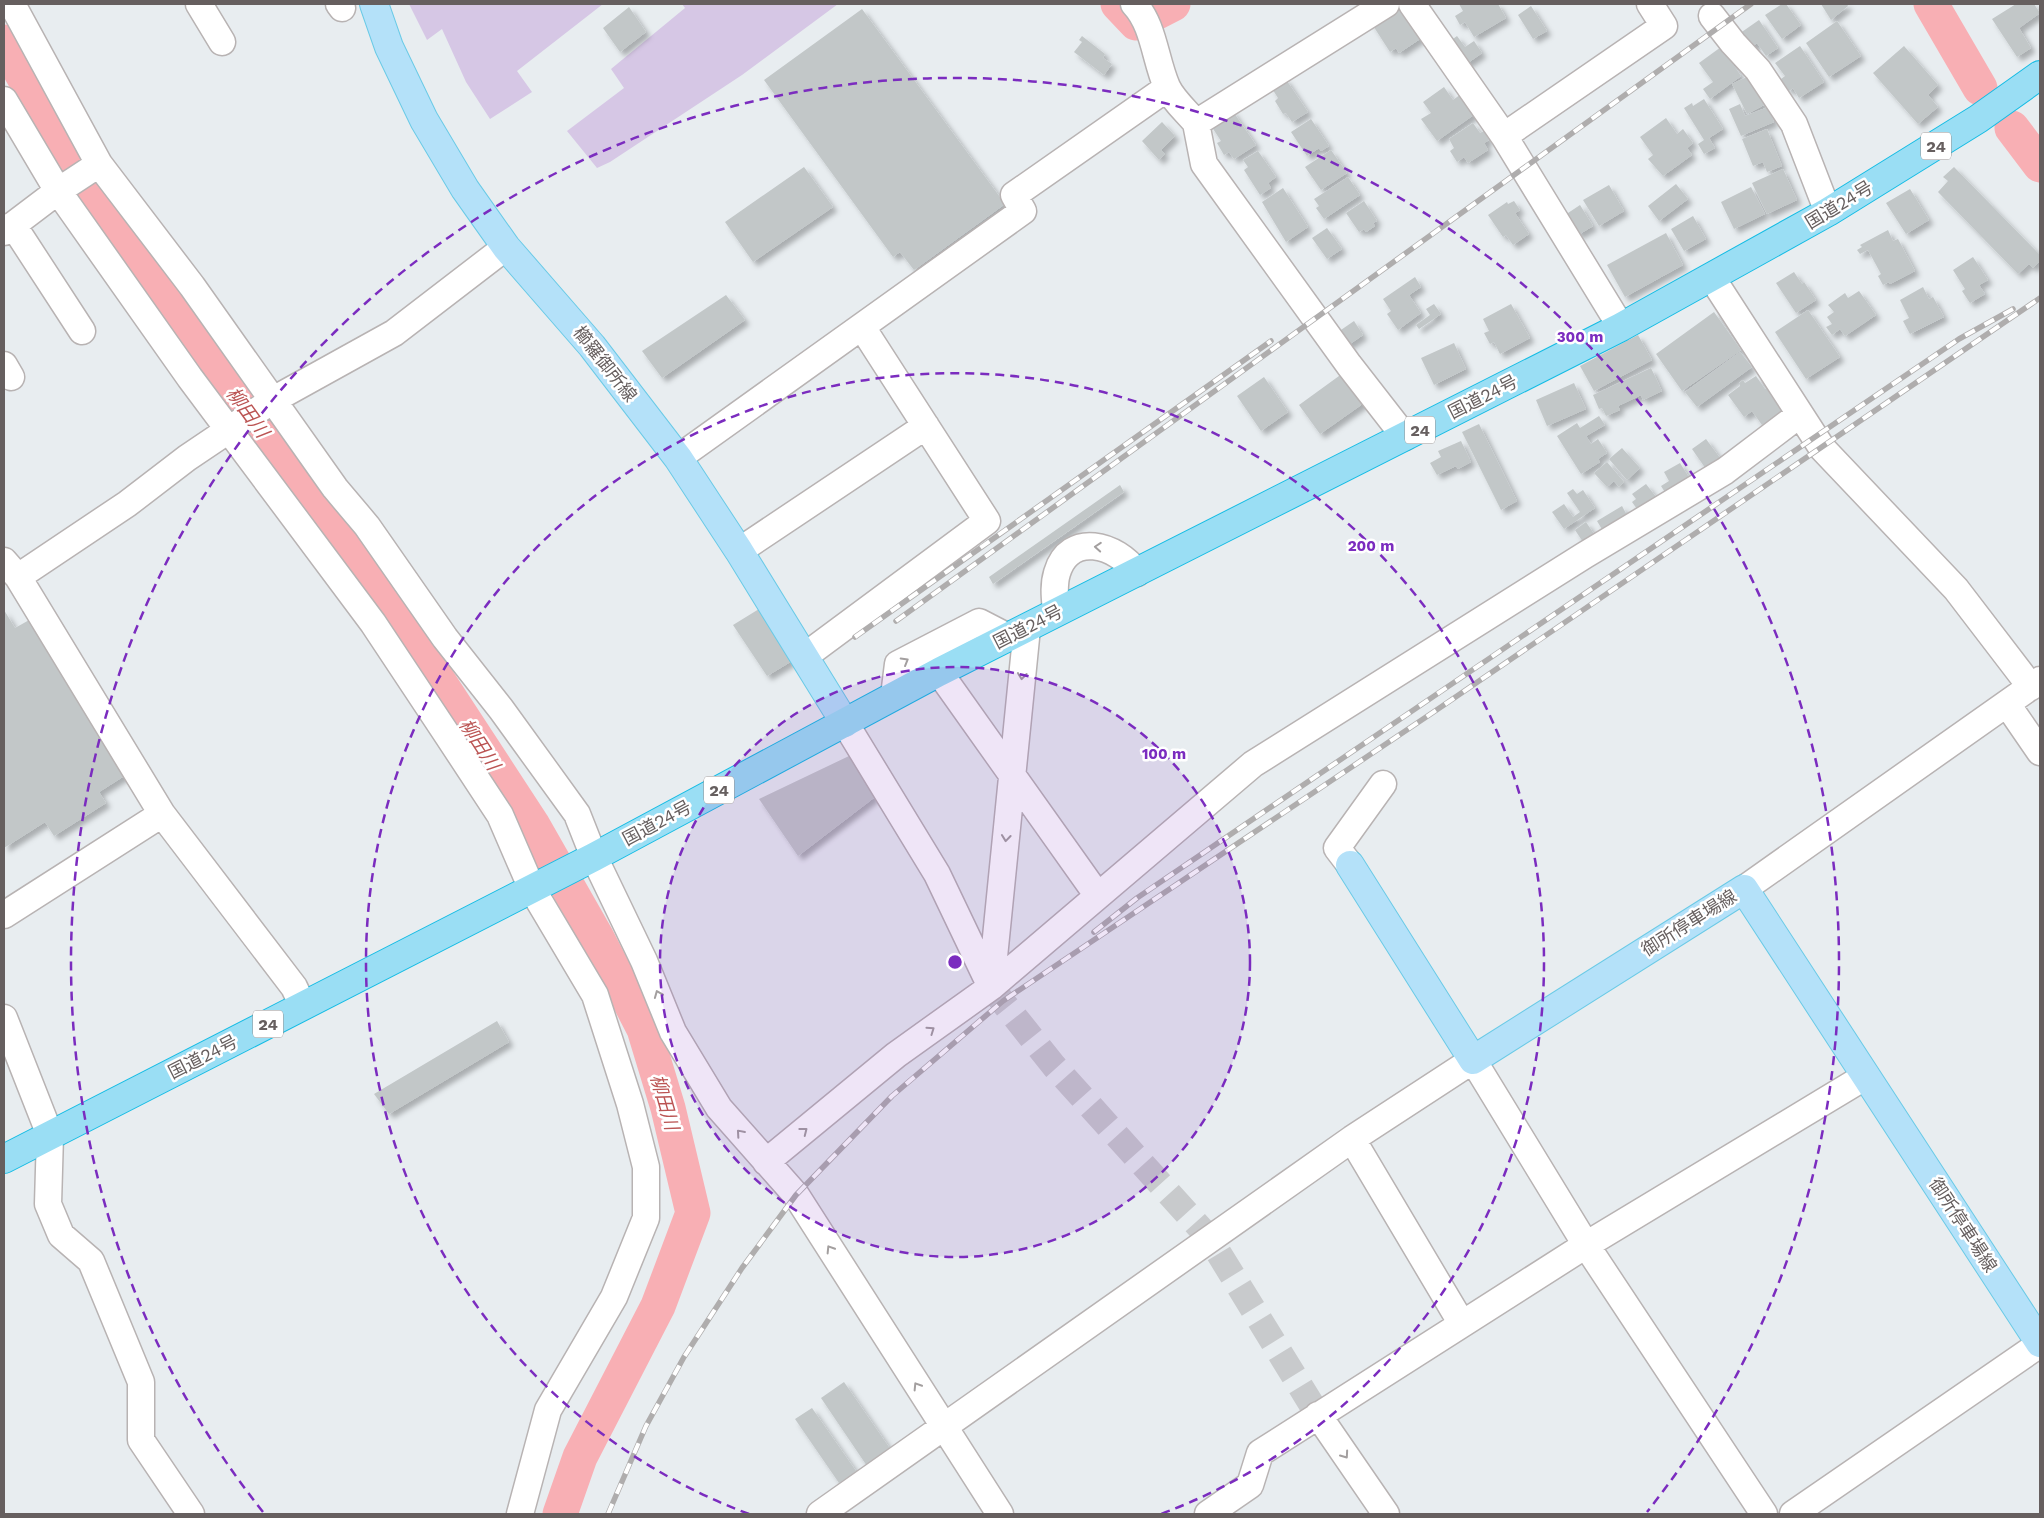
<svg xmlns="http://www.w3.org/2000/svg" width="2044" height="1518" viewBox="0 0 2044 1518" font-family="'Work Sans','Noto Sans JP',sans-serif">
	<defs>
		<filter id="shadow"><feDropShadow dx="4.5" dy="4.5" stdDeviation="2.5" flood-color="#0004"/></filter>
	</defs>
	<rect width="100%" height="100%" fill="#e8edf0"/>
	<path fill="#d6c7e5" d="M409,4H603L517,71L532,92L490,119L466,82L442,29L427,40Z
		M682,4H838L742,75L610,162L597,168L567,131L624,88L611,69L685,8Z"/>
	<g fill="none" stroke-linecap="round" stroke-linejoin="round">
		<path stroke="#f8afb4" stroke-width="35" d="M1118,4L1136,23L1173,4
			M1931,4L1980,88
			M4,42L100,211L379,590L532,824L597,938L644,1029L668,1108L693,1213L658,1306L580,1457L560,1514
			M2012,128L2040,165"/>
	</g>
	<path fill="#c2c7c8" filter="url(#shadow)" d="M1459,4H1498L1506,18L1474,37L1465,22L1460,25L1455,16L1463,11Z
		M1782,4H1786L1801,25L1782,39L1765,15Z
		M1821,4H1847L1848,6L1831,20Z
		M2016,4H2034L2040,13L2019,28L2031,48L2017,57L1992,19Z
		M1395,5L1399,10L1403,8L1416,33L1419,31L1423,37L1399,53L1396,48L1390,52L1370,21Z
		M1531,6L1547,31L1533,39L1518,15Z
		M629,7L646,32L620,52L603,28Z
		M862,9L1005,204L914,270L900,252L893,257L764,80Z
		M1759,20L1778,48L1766,56L1757,43L1746,51L1736,36Z
		M1837,21L1861,56L1829,77L1806,43Z
		M1082,36L1105,54L1103,58L1112,64L1104,75L1074,52L1082,42L1079,40Z
		M1457,36L1465,47L1474,41L1482,53L1465,65L1449,42Z
		M1800,46L1824,82L1799,98L1793,88L1789,91L1781,79L1785,76L1775,63Z
		M1904,46L1938,85L1928,95L1938,107L1918,124L1873,73Z
		M1721,47L1739,58L1732,63L1741,76L1710,99L1703,89L1713,82L1699,63Z
		M1749,76L1764,105L1747,114L1732,84Z
		M1285,78L1308,112L1292,122L1286,113L1283,114L1275,101L1278,98L1271,87Z
		M1444,87L1453,100L1461,94L1475,114L1437,141L1421,119L1431,113L1423,102Z
		M1704,99L1723,129L1709,138L1715,148L1704,154L1698,144L1704,140L1684,108L1692,103L1693,106Z
		M1740,104L1745,116L1768,107L1774,122L1741,136L1729,109Z
		M1232,110L1256,145L1234,159L1229,152L1224,155L1217,143L1221,141L1210,124Z
		M1666,118L1677,134L1683,129L1693,143L1687,148L1692,155L1663,176L1648,159L1653,155L1640,137Z
		M1311,119L1329,146L1321,151L1319,148L1307,156L1291,132Z
		M1162,122L1175,136L1161,150L1165,154L1159,160L1142,141Z
		M1473,123L1480,133L1484,131L1489,140L1484,143L1488,150L1468,163L1464,157L1457,162L1450,151L1454,148L1449,139Z
		M1767,129L1782,166L1767,172L1763,162L1753,166L1742,139Z
		M1331,150L1347,173L1321,190L1305,167Z
		M1258,151L1276,177L1268,183L1271,188L1260,195L1244,170L1248,167L1243,160Z
		M804,167L833,207L753,262L725,222Z
		M1954,167L2040,255V261L2033,268L2029,264L2018,274L1938,192L1948,181L1943,177Z
		M1783,169L1797,200L1767,214L1752,183Z
		M1348,177L1360,195L1324,219L1316,208L1319,206L1314,199Z
		M1676,184L1688,199L1659,221L1648,206Z
		M1609,185L1624,211L1599,226L1583,200Z
		M1751,187L1765,214L1734,229L1721,202Z
		M1283,188L1308,227L1286,242L1262,202Z
		M1910,189L1929,220L1906,234L1886,203Z
		M1364,201L1377,221L1373,223L1375,226L1366,232L1364,229L1359,232L1346,213Z
		M1514,201L1520,210L1515,213L1529,234L1513,245L1506,235L1503,237L1488,215L1507,202L1508,204Z
		M1580,205L1593,226L1578,235L1565,215Z
		M1693,216L1706,239L1684,251L1671,229Z
		M1327,228L1342,249L1327,259L1312,238Z
		M1888,230L1893,241L1898,239L1915,271L1890,284L1889,282L1883,285L1878,276L1881,274L1868,250L1860,254L1857,250L1862,247L1860,245Z
		M1666,233L1683,265L1625,297L1607,265Z
		M1973,257L1988,280L1979,285L1985,294L1970,303L1962,291L1965,289L1953,270Z
		M1794,272L1802,284L1804,282L1816,300L1796,313L1776,283Z
		M1415,277L1421,287L1409,295L1421,313L1398,330L1387,314L1391,311L1383,299Z
		M1923,287L1929,299L1933,297L1944,317L1910,334L1903,321L1909,318L1900,300Z
		M1859,291L1876,315L1845,336L1840,329L1832,335L1826,327L1832,324L1827,317L1834,312L1828,305L1845,293L1848,298Z
		M726,295L745,320L662,378L642,351Z
		M1434,304L1441,314L1419,329L1416,325L1430,315L1426,309Z
		M1511,304L1530,338L1500,354L1494,342L1490,344L1484,333L1489,331L1483,319Z
		M1808,310L1840,357L1806,379L1775,332Z
		M1714,312L1741,350L1682,391L1656,354Z
		M1354,321L1363,335L1347,346L1338,332Z
		M1638,335L1652,360L1594,391L1580,366Z
		M1454,343L1466,369L1434,385L1421,358Z
		M1740,352L1752,367L1697,407L1685,392Z
		M1350,368L1371,398L1320,434L1299,405Z
		M1651,368L1662,391L1643,400L1641,395L1618,406L1620,410L1606,416L1602,408L1599,409L1593,395Z
		M1756,376L1765,389L1770,386L1775,393L1771,396L1782,411L1762,425L1752,411L1744,417L1728,395L1740,386L1739,383L1743,380L1745,383Z
		M1264,377L1288,412L1261,431L1237,396Z
		M1574,383L1586,409L1547,426L1536,400Z
		M1599,416L1605,425L1586,436L1591,444L1598,439L1607,453L1598,459L1600,462L1581,474L1557,436L1577,423L1580,428Z
		M1479,424L1517,501L1501,510L1462,432Z
		M1706,439L1723,462L1708,472L1692,449Z
		M1461,441L1471,462L1458,469L1456,466L1437,475L1430,463L1441,457L1438,451Z
		M1622,448L1640,468L1627,480L1609,459Z
		M1607,462L1624,482L1619,487L1614,481L1607,487L1594,473Z
		M1680,463L1690,479L1668,497L1661,486L1669,481L1664,472Z
		M1646,484L1660,502L1637,509L1632,502L1636,499L1632,494Z
		M1120,485L1124,492L993,584L989,577Z
		M1573,489L1577,494L1583,490L1595,508L1564,529L1552,512L1564,504L1573,517L1580,512L1567,493Z
		M1622,506L1630,521L1606,536L1597,521Z
		M1586,522L1596,537L1585,545L1575,530Z
		M759,609L792,661L767,676L733,625Z
		M4,610L15,628L31,619L129,773L99,792L106,803L54,836L45,822L4,848Z
		M849,756L875,797L798,856L759,799Z
		M497,1021L509,1042L389,1114L374,1094Z
		M844,1382L891,1450L867,1466L821,1398Z
		M812,1408L856,1471L839,1483L795,1419Z"/>
	<g fill="none" stroke-linecap="round" stroke-linejoin="round">
		<path stroke="#c8cacc" stroke-width="26" stroke-dasharray="26 13" stroke-linecap="butt" d="M991,987L1054,1066L1210,1239L1318,1415"/>
		<defs>
			<path id="minor" d="M12,4L99,164L192,286L335,488L367,526L445,638L501,709L577,814L594,857L644,961L673,1032L719,1108L796,1195L1000,1514
				M199,4L222,42
				M339,4L342,8
				M1134,4C1154,25 1155,60 1167,87C1173,100 1187,112 1196,123L1386,4
				M1412,4L1504,136L1621,327
				M1712,16L1733,43L1758,70L1794,124L1828,212
				M4,100L58,191L190,378L373,623L448,736L500,815L532,889L595,995L630,1104L646,1167V1218L614,1297L548,1410L520,1514
				M1196,123L1204,164L1349,365L1405,437
				M1504,136L1664,26L1650,4
				M13,225L82,331
				M4,232L58,191L99,164
				M1712,278L1822,448L1956,589L2031,687
				M4,365L11,377
				M678,458L1023,211L1014,195L1167,88
				M739,551L926,426
				M4,561L18,577L162,814L294,987L303,1006
				M18,577L127,504L187,458L273,400L394,333L506,247
				M1056,612C1055,599 1053,586 1057,573C1069,531 1117,544 1137,573
				M805,656L987,521L862,327
				M939,672L1098,896
				M894,696L898,664L979,622L1008,637
				M2007,704L2040,752
				M845,723L937,874L991,987
				M1350,865L1337,848L1383,784
				M1744,889L2040,680
				M4,915L162,814
				M991,987L1027,628
				M4,1018L50,1135L48,1204L61,1235L91,1261L141,1382V1440L191,1514
				M1352,1139L1462,1324
				M766,1162L896,1055L991,987L1253,764L1585,555L1725,471L1799,415
				M1318,1415L1386,1514
				M820,1514L1352,1139L1473,1060L1586,1245L1764,1514
				M1208,1514L1250,1485L1260,1453L1586,1245L1866,1076
				M1793,1514L2040,1344"/>
			<path id="major" d="M374,4L389,47L424,120L465,189L506,247L592,346L678,458L739,551L845,723
				M1350,865L1473,1060L1744,889L2040,1343"/>
			<path id="highway" d="M4,1159L594,857L939,672L1621,327L1828,212L1978,119L2040,75"/>
		</defs>
		<use href="#minor" stroke="#b8b3b3" stroke-width="29"/>
		<use href="#major" stroke="#6acae6" stroke-width="30"/>
		<use href="#highway" stroke="#14bce4" stroke-width="30"/>
		<use href="#minor" stroke="#fff" stroke-width="26"/>
		<use href="#major" stroke="#b4e1f9" stroke-width="28"/>
		<use href="#highway" stroke="#9adef4" stroke-width="28"/>
		<defs>
			<path id="rail" d="M896,621L1751,4
				M855,637L1271,341
				M1094,932L1137,898L1959,339L2013,309
				M608,1514L646,1426L684,1357L742,1268L796,1195L892,1096L1003,1001L1438,709L2040,298"/>
		</defs>
		<use href="#rail" stroke="#afadad" stroke-width="5.5"/>
		<use href="#rail" stroke="#fff" stroke-width="4" stroke-dasharray="11" stroke-linecap="butt"/>
	</g>
	<defs><path id="oneway-chevron" d="M-2-3.5L2.5 0L-2 3.5" fill="none" stroke-width="1.6" stroke-linecap="round" stroke-linejoin="round" transform="scale(1.25)"/></defs>
	<g stroke="#a39f9f">
		<use href="#oneway-chevron" transform="translate(1098 547) rotate(-176)"/>
		<use href="#oneway-chevron" transform="translate(905 661) rotate(-30)"/>
		<use href="#oneway-chevron" transform="translate(1022 676) rotate(96)"/>
		<use href="#oneway-chevron" transform="translate(1006 838) rotate(96)"/>
		<use href="#oneway-chevron" transform="translate(658 994) rotate(-112)"/>
		<use href="#oneway-chevron" transform="translate(931 1030) rotate(-35)"/>
		<use href="#oneway-chevron" transform="translate(804 1131) rotate(-38)"/>
		<use href="#oneway-chevron" transform="translate(740 1133) rotate(-131)"/>
		<use href="#oneway-chevron" transform="translate(830 1249) rotate(-122)"/>
		<use href="#oneway-chevron" transform="translate(917 1386) rotate(-122)"/>
		<use href="#oneway-chevron" transform="translate(1345 1455) rotate(55)"/>
	</g>
	<circle cx="955" cy="962" r="295" fill="#7b2cbf" fill-opacity=".12"/>
	<g fill="none" stroke="#7b2cbf" stroke-width="2.5" stroke-dasharray="9 6">
		<circle cx="955" cy="962" r="295"/>
		<path d="M749 1514A589 589 0 1 1 1161 1514"/>
		<path d="M263 1512A884 884 0 1 1 1647 1512"/>
	</g>
	<g text-anchor="middle" stroke-width="5" stroke-linejoin="round" paint-order="stroke">
		<g fill="#fff" stroke="#948f8f" stroke-width="1">
			<rect x="1921" y="132.5" width="30" height="27" rx="4"/>
			<rect x="1405" y="416.5" width="30" height="27" rx="4"/>
			<rect x="704" y="776.5" width="30" height="27" rx="4"/>
			<rect x="253" y="1010.5" width="30" height="27" rx="4"/>
		</g>
		<g font-size="16" font-weight="bold" fill="#665f5f">
			<text x="1936" y="152">24</text>
			<text x="1420" y="436">24</text>
			<text x="719" y="796">24</text>
			<text x="268" y="1030">24</text>
		</g>
		<g font-size="18" fill="#665f5f" stroke="#fff">
			<text transform="translate(1839 205) rotate(-31)" y="6">国道24号</text>
			<text transform="translate(605 364) rotate(52)" y="6">櫛羅御所線</text>
			<text transform="translate(1483 397) rotate(-27)" y="6">国道24号</text>
			<text transform="translate(1028 627) rotate(-27)" y="6">国道24号</text>
			<text transform="translate(657 823) rotate(-28)" y="6">国道24号</text>
			<text transform="translate(1689 923) rotate(-32)" y="6">御所停車場線</text>
			<text transform="translate(203 1057) rotate(-27)" y="6">国道24号</text>
			<text transform="translate(1963 1225) rotate(57)" y="6">御所停車場線</text>
		</g>
		<g font-size="19" font-style="italic" fill="#bb5453" stroke="#fff">
			<text transform="translate(248 412) rotate(54)" y="7">柳田川</text>
			<text transform="translate(480 744) rotate(57)" y="7">柳田川</text>
			<text transform="translate(665 1102) rotate(74)" y="7">柳田川</text>
		</g>
	</g>
	<circle cx="955" cy="962" r="8" fill="#7b2cbf" stroke="#fff" stroke-width="2.5"/>
	<g font-size="15" text-anchor="middle" font-weight="bold" fill="#7b2cbf" stroke="#fff" stroke-width="5" stroke-linejoin="round" paint-order="stroke">
		<text x="1580" y="342">300 m</text>
		<text x="1371" y="551">200 m</text>
		<text x="1164" y="759">100 m</text>
	</g>
	<rect width="2044" height="1518" fill="none" stroke="#665f5f" stroke-width="10"/>
</svg>
